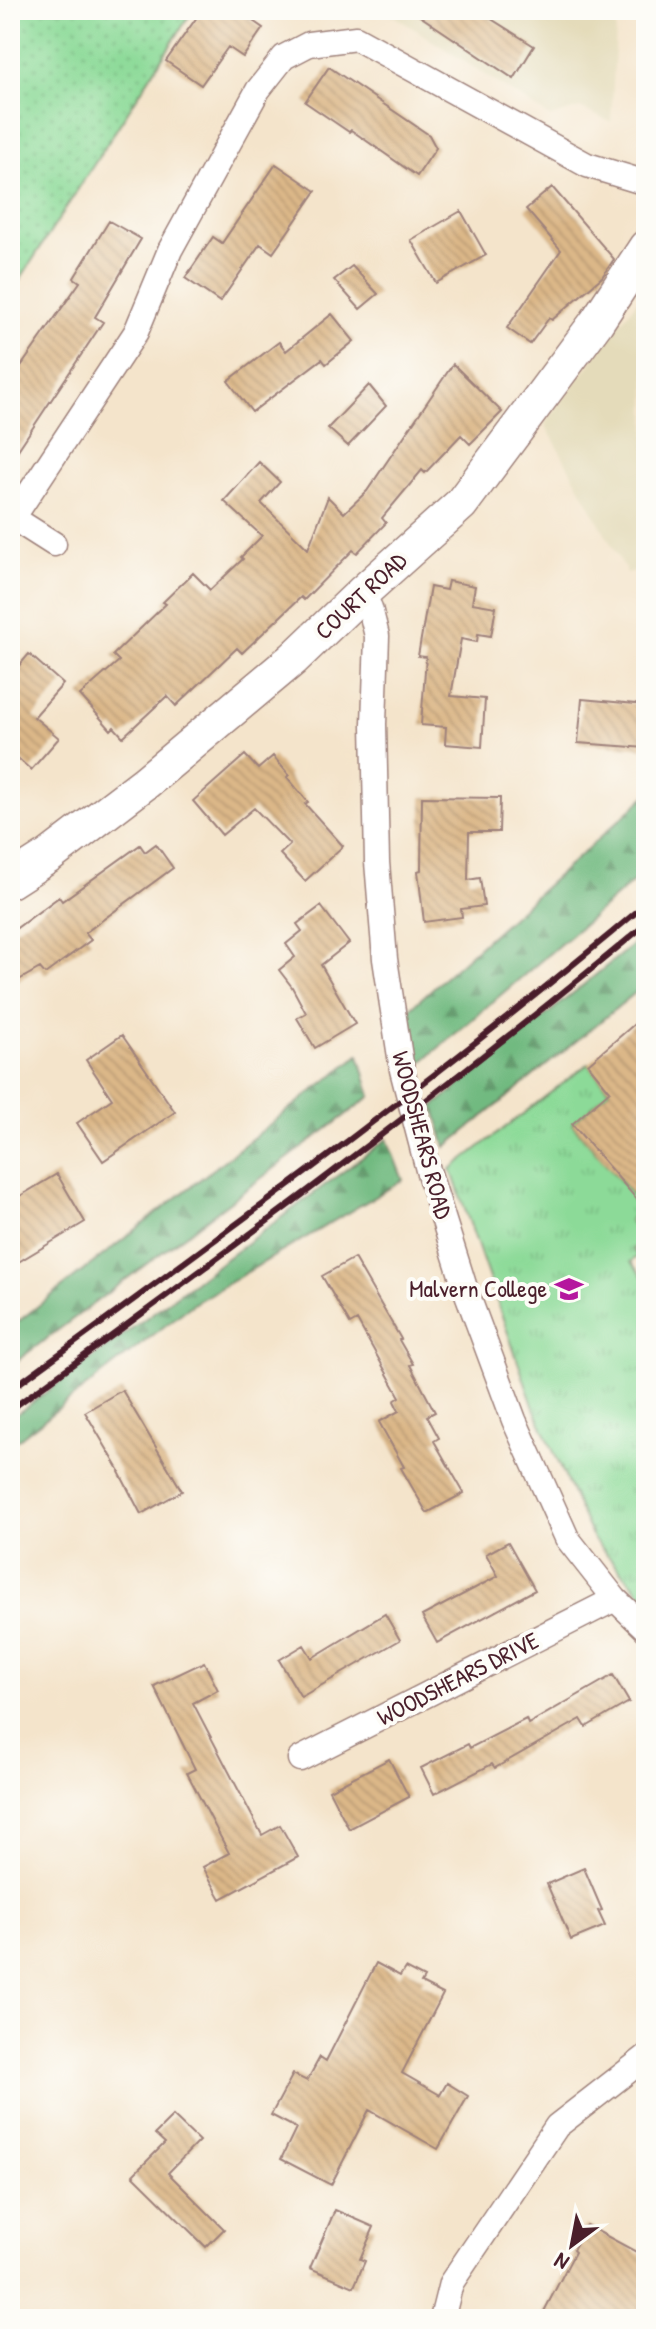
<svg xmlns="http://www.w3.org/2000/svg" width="656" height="2329" viewBox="0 0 656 2329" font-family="'Patrick Hand',sans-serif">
	<defs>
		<pattern id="grass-tufts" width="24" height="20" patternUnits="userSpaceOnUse" patternTransform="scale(2)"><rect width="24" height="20" fill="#8cda98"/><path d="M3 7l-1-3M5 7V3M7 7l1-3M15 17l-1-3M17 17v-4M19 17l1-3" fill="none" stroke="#7abb83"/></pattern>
		<pattern id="forest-firs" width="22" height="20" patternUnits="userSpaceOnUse" patternTransform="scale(2)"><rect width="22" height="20" fill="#71ba80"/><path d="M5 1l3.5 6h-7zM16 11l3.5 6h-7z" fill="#5f9769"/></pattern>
		<pattern id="park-dots" width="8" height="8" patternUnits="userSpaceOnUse" patternTransform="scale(2)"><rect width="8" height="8" fill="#8cda98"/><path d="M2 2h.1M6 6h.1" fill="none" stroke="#7abb83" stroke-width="1.8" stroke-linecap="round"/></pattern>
		<pattern id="building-back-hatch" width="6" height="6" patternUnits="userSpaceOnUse" patternTransform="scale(2)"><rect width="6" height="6" fill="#dbb788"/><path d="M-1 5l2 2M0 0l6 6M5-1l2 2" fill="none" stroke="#bd9d76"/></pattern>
	</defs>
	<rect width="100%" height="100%" fill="#fdfcf7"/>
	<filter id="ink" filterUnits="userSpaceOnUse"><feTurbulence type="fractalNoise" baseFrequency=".0125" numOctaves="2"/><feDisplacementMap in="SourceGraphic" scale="16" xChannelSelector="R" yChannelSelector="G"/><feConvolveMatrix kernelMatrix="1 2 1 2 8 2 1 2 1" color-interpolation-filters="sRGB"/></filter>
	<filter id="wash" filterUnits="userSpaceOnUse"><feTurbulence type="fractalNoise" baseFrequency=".006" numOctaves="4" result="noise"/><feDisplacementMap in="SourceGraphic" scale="32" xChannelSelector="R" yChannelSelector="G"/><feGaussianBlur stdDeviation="1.8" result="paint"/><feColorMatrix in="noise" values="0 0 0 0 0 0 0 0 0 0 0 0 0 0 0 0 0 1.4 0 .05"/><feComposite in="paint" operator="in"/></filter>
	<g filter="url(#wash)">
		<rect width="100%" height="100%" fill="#f4e4cb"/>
		<path fill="#e4dbba" d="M385,10H617L611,122L580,108L550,117Z
			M646,289V569L627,573L545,424Z"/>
		<path fill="url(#grass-tufts)" stroke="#6b7c62" stroke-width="2" d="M588,1064L610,1091L572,1124L643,1207L629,1220L645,1238L632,1249L638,1256L631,1262L646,1281V1599L593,1539L534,1408L451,1169Z"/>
		<path fill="url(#forest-firs)" stroke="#5e6c56" stroke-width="2" d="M646,796V871L415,1068L404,1014Z
			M646,934V984L446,1147L434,1106Z
			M359,1055L371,1096L10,1366V1328Z
			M387,1139L403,1180L193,1304L10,1446V1419Z"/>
		<path fill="url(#park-dots)" stroke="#6b7c62" stroke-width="2" d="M10,10H193L10,295Z"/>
		<g id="blocks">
			<path fill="url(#building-back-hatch)" d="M202,10H237L263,28L243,57L228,47L201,85L166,61Z
				M411,10H477L534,46L514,79Z
				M329,67L429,135L436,148L417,176L351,130L349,132L305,102Z
				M276,164L316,191L273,253L260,244L220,302L185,278L213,237L222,243Z
				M552,187L614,259L602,277L552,320L549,318L530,344L507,328L561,250L526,209Z
				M461,211L486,255L436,283L411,240Z
				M109,221L141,239L95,317L103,322L10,462V382L80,282L74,278Z
				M352,266L378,294L360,309L334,280Z
				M332,314L354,341L326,364L322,359L252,412L228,381L279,342L286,351Z
				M453,364L502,412L470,444L461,435L425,473L422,470L382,518L386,523L357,553L353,550L304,600L301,597L242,653L237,648L176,706L167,696L123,737L114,727L111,730L80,695L119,661L113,655L166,604L163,602L193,573L210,590L243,559L241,557L262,536L224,501L259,462L280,482L261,503L308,549L328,497L344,513L367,491Z
				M369,385L386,406L348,446L328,428Z
				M448,581L475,586L472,603L496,607L491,636L478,634L477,642L461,639L451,696L485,699L482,747L445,744L446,727L421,725L426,657L418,656L430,587L446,590Z
				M29,654L63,684L34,717L59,738L31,770L10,751V676Z
				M582,699L646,705V748L578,743Z
				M245,755L258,769L273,756L289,775L287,777L308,802L305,804L343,846L305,881L280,854L290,845L254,808L222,835L193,801Z
				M422,797L500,798L499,832H469L468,880L480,878L484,906L461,909L462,917L424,922L418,871L421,870Z
				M156,844L173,868L85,933L91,940L45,974L40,968L10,985V933L59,897L62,901L140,845L145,852Z
				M321,906L349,943L321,965L355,1024L315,1048L297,1018L306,1013L292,987L279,970L295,957L286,944L302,931L297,924Z
				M646,1014V1210L572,1124L610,1091L588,1064Z
				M122,1035L175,1112L103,1161L77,1123L112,1099L86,1060Z
				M57,1174L85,1222L10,1267V1202Z
				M354,1258L401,1339L399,1340L413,1364L410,1365L435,1412L427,1416L439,1438L434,1441L464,1493L427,1513L401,1468L404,1467L379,1422L399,1411L394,1401L400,1397L357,1320L350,1324L322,1276Z
				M122,1390L182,1491L141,1514L119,1472L120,1471L85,1412Z
				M508,1542L535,1590L437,1643L422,1616L498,1576L486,1554Z
				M385,1614L400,1640L301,1697L279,1660L304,1645L312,1658Z
				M204,1662L218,1690L193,1703L262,1835L280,1825L298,1857L221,1899L203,1867L229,1853L187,1773L195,1769L154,1686Z
				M613,1675L629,1702L586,1727L581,1719L495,1768L492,1764L434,1794L421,1768L468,1744L470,1748L526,1719L528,1724Z
				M389,1759L409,1797L349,1829L329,1790Z
				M584,1868L602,1910L598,1911L605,1926L571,1940L547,1884Z
				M376,1963L400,1976L405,1968L424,1978L421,1983L443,1994L402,2073L440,2095L447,2083L468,2096L438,2149L369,2110L331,2185L281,2159L296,2128L271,2115L293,2074L307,2081L320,2057L326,2061Z
				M173,2116L199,2141L168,2173L224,2229L206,2247L133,2175L165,2143L155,2134Z
				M335,2210L374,2227L360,2259L365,2261L354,2287L310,2268Z
				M586,2225L646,2257V2301L636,2319H540L575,2252L573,2250Z"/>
		</g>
	</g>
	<g filter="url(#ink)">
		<use href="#blocks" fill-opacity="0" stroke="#9f827b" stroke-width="2"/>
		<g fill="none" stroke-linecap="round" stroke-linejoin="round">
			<defs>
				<path id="street" d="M10,516L54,544
					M13,518L136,332L170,250L258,90L284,57L309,44L356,38L587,165L646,183
					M362,593L370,608L377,636L374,724L377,862L385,959L402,1070L428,1170L466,1291L514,1420L567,1538L615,1599L646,1629
					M300,1759L615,1599
					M442,2319L451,2283L557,2126L646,2057"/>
				<path id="secondary" d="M10,881L49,856L146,782L293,659L362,593L461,504L596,323L646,247"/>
			</defs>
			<use href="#street" stroke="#9f827b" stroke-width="27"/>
			<use href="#secondary" stroke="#9f827b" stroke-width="37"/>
			<use href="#street" stroke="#fff" stroke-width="24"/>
			<use href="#secondary" stroke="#fff" stroke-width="34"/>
			<path stroke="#4a1f2b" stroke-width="6" d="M10,1390C225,1233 442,1076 646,904
				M10,1410C226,1253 441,1095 646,924"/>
		</g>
	</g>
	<defs>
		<symbol id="school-bare" viewBox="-9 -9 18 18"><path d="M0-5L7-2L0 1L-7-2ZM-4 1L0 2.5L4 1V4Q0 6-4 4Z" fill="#b5179e" stroke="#fdfcf7" stroke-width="2.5" paint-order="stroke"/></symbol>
	</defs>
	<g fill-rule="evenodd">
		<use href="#school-bare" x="549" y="1269" width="40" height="40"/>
	</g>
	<g text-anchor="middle" stroke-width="8" stroke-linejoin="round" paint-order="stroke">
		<g font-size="24" fill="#4a1f2b" stroke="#fdfcf7">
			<text transform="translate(361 596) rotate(-43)" y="8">COURT ROAD</text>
			<text transform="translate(422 1135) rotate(75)" y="8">WOODSHEARS ROAD</text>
			<text transform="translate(458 1679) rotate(-27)" y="8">WOODSHEARS DRIVE</text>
		</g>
		<g font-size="24" fill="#4a1f2b" stroke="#fdfcf7" text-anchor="end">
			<text x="547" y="1297">Malvern College</text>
		</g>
	</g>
	<rect width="656" height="2329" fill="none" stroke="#fdfcf7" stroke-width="40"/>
	<g transform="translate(572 2245) rotate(212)" stroke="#fdfcf7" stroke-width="6" paint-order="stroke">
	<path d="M0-6L14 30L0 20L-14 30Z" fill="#4a1f2b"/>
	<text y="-12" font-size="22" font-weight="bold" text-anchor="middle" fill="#4a1f2b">N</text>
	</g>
</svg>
